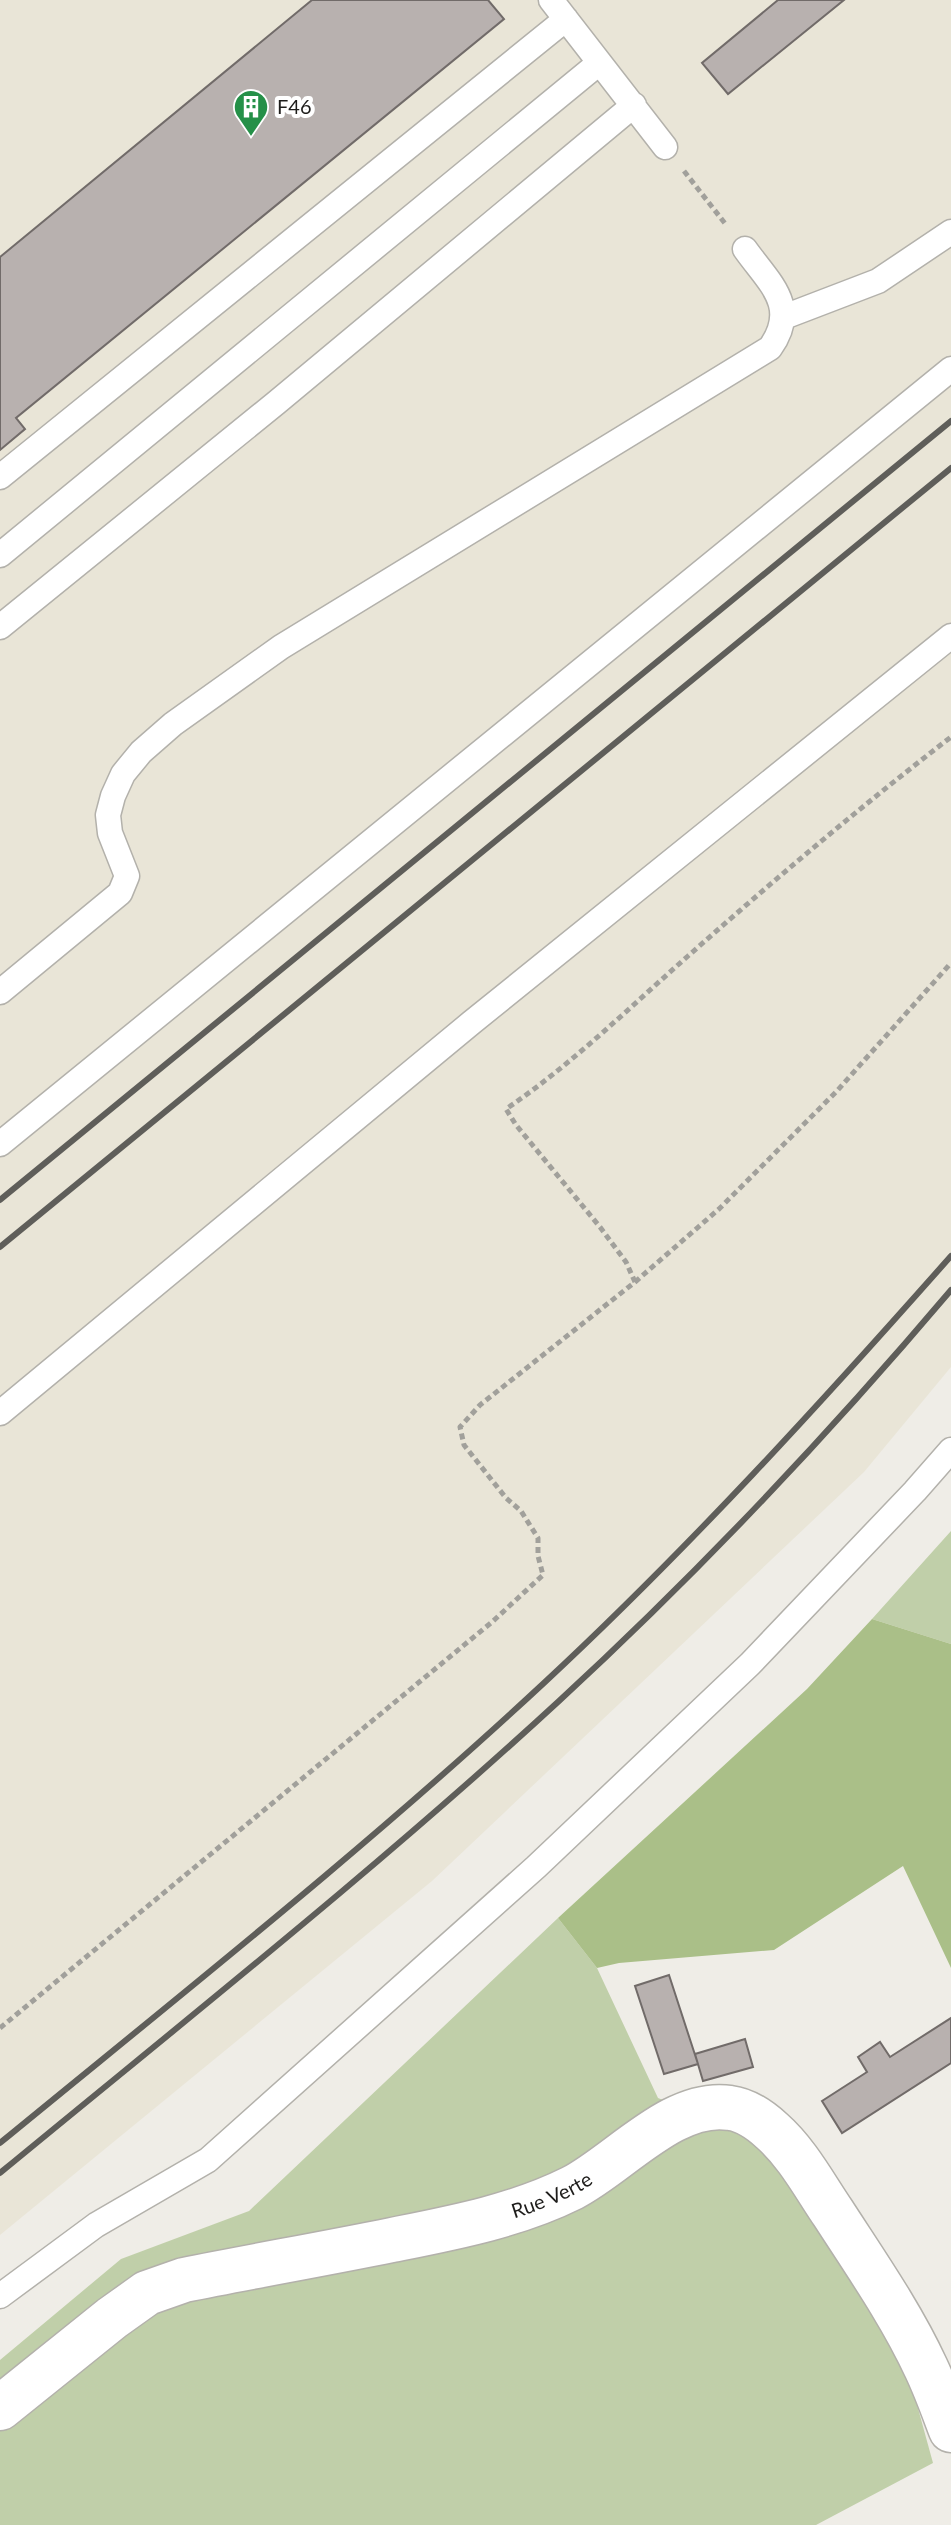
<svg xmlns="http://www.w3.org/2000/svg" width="951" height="2525" viewBox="0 0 951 2525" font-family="Lato,sans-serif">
	<rect width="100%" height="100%" fill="#efede7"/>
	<path fill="#e9e5d7" d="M0,0H951V1367L864,1472L432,1881L0,2235Z"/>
	<path fill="#c0cfa9" d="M951,1531V1644L872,1619Z
		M558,1918L597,1968L658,2098L759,2138L905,2361L933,2463L816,2525H0V2360L121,2259L249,2211Z"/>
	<path fill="#aabf88" d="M872,1619L951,1644V1968L903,1866L774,1950L619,1963L597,1968L558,1918L807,1689Z"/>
	<path fill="#b8b1af" stroke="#716b69" stroke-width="2" d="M312,0H488L504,19L16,418L25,429L0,450V257Z
		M778,0H844L728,94L702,63Z
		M669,1975L698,2064L664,2074L635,1986Z
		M951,2018V2063L842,2133L822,2101L867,2072L858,2057L880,2042L890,2057Z
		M745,2039L753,2067L703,2081L695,2054Z"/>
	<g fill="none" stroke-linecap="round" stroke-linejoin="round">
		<defs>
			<path id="service" d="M551,0L665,147
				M784,317L878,281L951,232
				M0,477L566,19
				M0,555L599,63
				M0,627L276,403L634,105
				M0,992L120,893L127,876L110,833L108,815L113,796L123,774L141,752L173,724L281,647L770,348C800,306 769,283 745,249
				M0,1144L951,369
				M0,1413L471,1023L951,636
				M0,2296L96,2225L208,2160L536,1867L750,1664L915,1491L951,1450"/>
			<g id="minor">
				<path id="s1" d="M0,2408L112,2318L147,2293L184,2280C254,2266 323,2254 392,2240C452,2228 516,2216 572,2188C619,2164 673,2099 730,2108C746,2110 760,2120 772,2131C797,2153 814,2185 833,2213C866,2264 901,2314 926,2368C936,2389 943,2409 951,2430"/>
			</g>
		</defs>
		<use href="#service" stroke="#b3b1ab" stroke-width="27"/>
		<use href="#minor" stroke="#b3b1ab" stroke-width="47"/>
		<path stroke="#a1a09b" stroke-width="5" stroke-dasharray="6 4" stroke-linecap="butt" d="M684,171L727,226
			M635,1282L719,1209L836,1092L951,963
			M0,2028L492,1622L543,1575L538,1556V1538L521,1511L506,1498L464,1445L460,1427L480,1405L635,1282L626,1262L600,1227L516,1125L506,1109C571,1065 629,1008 688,956C774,880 860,807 951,737"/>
		<use href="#service" stroke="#fff" stroke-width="24"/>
		<use href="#minor" stroke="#fff" stroke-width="44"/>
		<path stroke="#5f5e5a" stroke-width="6" d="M0,1200L951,421
			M0,1247L951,468
			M0,2143C184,1992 371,1844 545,1682C689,1548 821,1403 951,1256
			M0,2173C188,2018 380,1866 559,1701C698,1573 829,1434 951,1290"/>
	</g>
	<defs>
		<symbol id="building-pin" viewBox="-11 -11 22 30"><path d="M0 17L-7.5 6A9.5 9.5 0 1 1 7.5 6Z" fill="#259048" stroke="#fff"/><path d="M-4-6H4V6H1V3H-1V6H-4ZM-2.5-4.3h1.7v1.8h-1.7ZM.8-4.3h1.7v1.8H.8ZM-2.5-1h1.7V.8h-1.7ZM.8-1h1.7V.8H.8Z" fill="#fff"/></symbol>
	</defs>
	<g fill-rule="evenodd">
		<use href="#building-pin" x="231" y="87" width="40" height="54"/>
	</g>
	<g text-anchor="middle" stroke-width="8" stroke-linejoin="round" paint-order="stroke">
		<g font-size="20" fill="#1e1d1b" stroke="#fff" text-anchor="start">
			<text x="277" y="114">F46</text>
		</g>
		<g font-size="20" fill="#1e1d1b" stroke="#fff">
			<text dy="7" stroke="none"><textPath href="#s1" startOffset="604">Rue Verte</textPath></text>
		</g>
	</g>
</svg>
